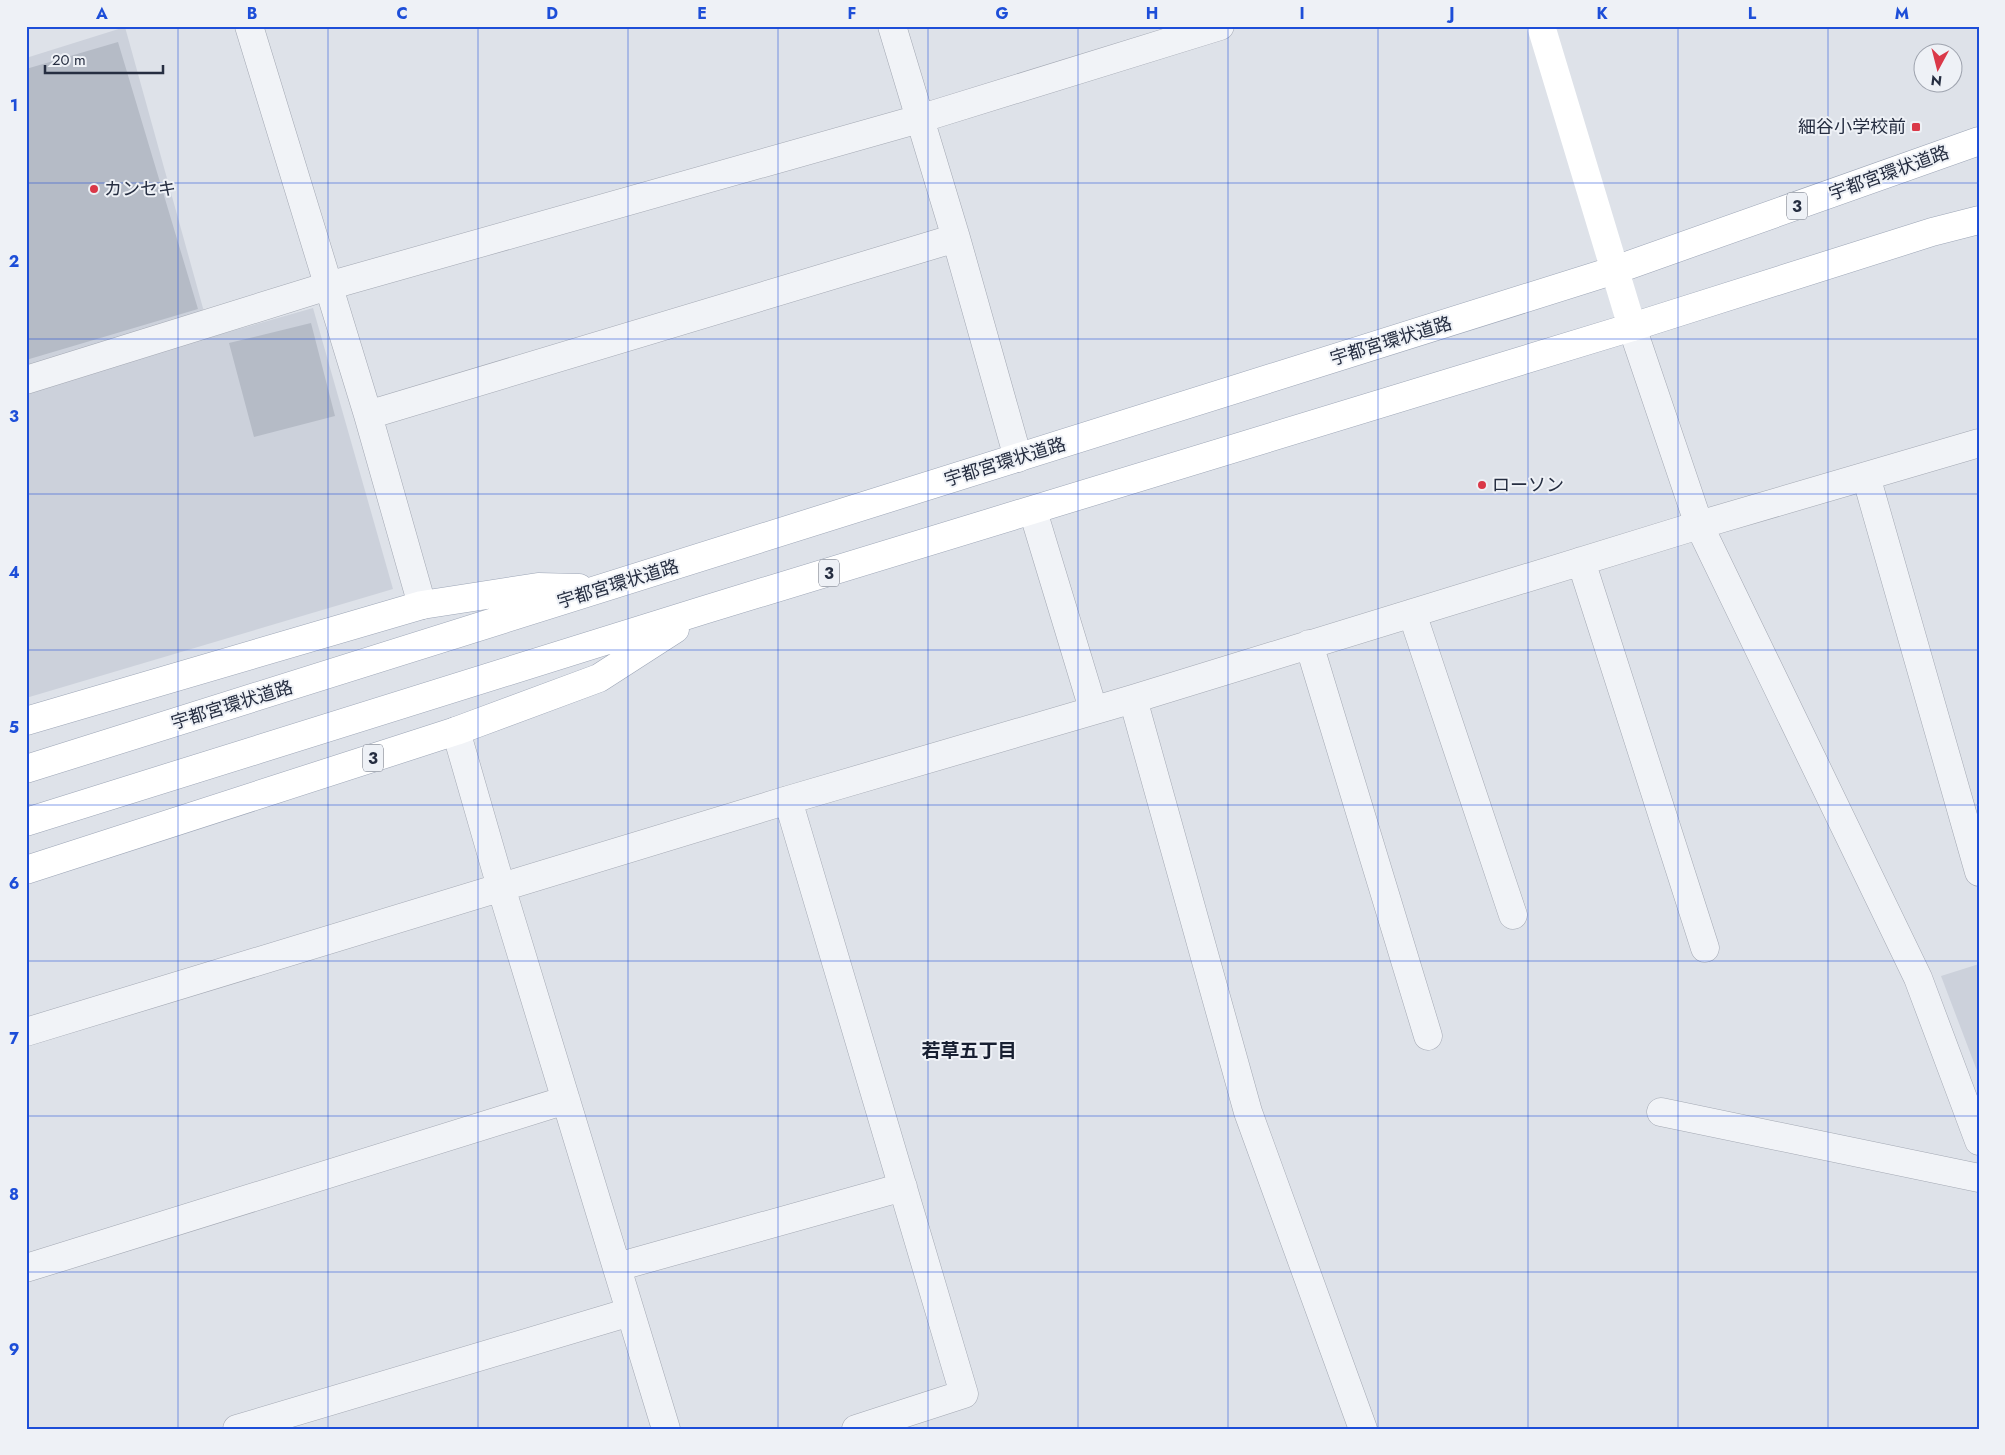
<svg xmlns="http://www.w3.org/2000/svg" width="2005" height="1455" viewBox="0 0 2005 1455" font-family="Jost,'Noto Sans JP',sans-serif">
	<rect width="100%" height="100%" fill="#dee2e9"/>
	<path fill="#ccd1db" d="M125,27L211,337L313,308L393,589L26,698V58Z
		M1979,964V1076L1941,976Z"/>
	<path fill="#b5bbc6" d="M118,42L198,309L26,360V69Z
		M311,323L335,416L254,437L229,343Z"/>
	<g fill="none" stroke-linecap="round" stroke-linejoin="round">
		<defs>
			<path id="street" d="M249,26L368,415L422,605
				M892,26L956,238L1018,458
				M1632,327L1699,525L1918,978L1979,1141
				M26,380L328,286L919,119L1220,26
				M368,415L956,238
				M1866,476L1979,872
				M1033,511L1093,709
				M1581,561L1705,948
				M1412,613L1513,915
				M1309,644L1428,1036
				M1133,699L1248,1112L1363,1429
				M456,731L501,887L666,1429
				M788,800L964,1394L856,1429
				M26,1032L788,800L1133,699L1699,525L1979,443
				M1661,1112L1979,1178
				M617,1267L903,1187
				M26,1268L566,1100
				M237,1429L630,1312"/>
			<path id="primary" d="M26,721L422,605L538,587L579,588
				M26,769L1615,270L1979,141
				M26,822L704,610L1632,327L1932,232L1979,220
				M26,870L456,731L599,678L675,629"/>
		</defs>
		<use href="#street" stroke="#a3a8b3" stroke-width="29"/>
		<use href="#primary" stroke="#9ca5b6" stroke-width="29"/>
		<use href="#street" stroke="#f1f3f7" stroke-width="28"/>
		<path stroke="#fff" stroke-width="28" d="M1541,26L1632,327"/>
		<use href="#primary" stroke="#fff" stroke-width="28"/>
	</g>
	<path fill="none" stroke="#1d4ed8" stroke-width="1" stroke-opacity="0.55" d="M178,26V1429M328,26V1429M478,26V1429M628,26V1429M778,26V1429M928,26V1429M1078,26V1429M1228,26V1429M1378,26V1429M1528,26V1429M1678,26V1429M1828,26V1429M26,183H1979M26,339H1979M26,494H1979M26,650H1979M26,805H1979M26,961H1979M26,1116H1979M26,1272H1979"/>
	<g fill="#da3848" stroke="#eef1f6" stroke-width="2">
		<rect x="1911" y="122" width="10" height="10" rx="2.5"/>
		<circle cx="94" cy="189" r="5"/>
		<circle cx="1482" cy="485" r="5"/>
	</g>
	<g text-anchor="middle" stroke-width="4" stroke-linejoin="round" paint-order="stroke">
		<g fill="#eef1f6" stroke="#626877" stroke-width="1">
			<rect x="1787" y="192.5" width="20" height="27" rx="4"/>
			<rect x="819" y="559.5" width="20" height="27" rx="4"/>
			<rect x="363" y="744.5" width="20" height="27" rx="4"/>
		</g>
		<g font-size="16" font-weight="bold" fill="#262e41">
			<text x="1797" y="212">3</text>
			<text x="829" y="579">3</text>
			<text x="373" y="764">3</text>
		</g>
		<g font-size="18" fill="#262e41" stroke="#eef1f6" text-anchor="start">
			<text x="1906" y="133" text-anchor="end">細谷小学校前</text>
			<text x="104" y="195">カンセキ</text>
			<text x="1492" y="491">ローソン</text>
		</g>
		<g font-size="18" fill="#262e41" stroke="#eef1f6">
			<text transform="translate(1889 173) rotate(-20)" y="6">宇都宮環状道路</text>
			<text transform="translate(1391 341) rotate(-17)" y="6">宇都宮環状道路</text>
			<text transform="translate(1005 462) rotate(-17)" y="6">宇都宮環状道路</text>
			<text transform="translate(618 584) rotate(-17)" y="6">宇都宮環状道路</text>
			<text transform="translate(232 705) rotate(-17)" y="6">宇都宮環状道路</text>
		</g>
		<g font-size="19" font-weight="bold" fill="#182032" stroke="#eef1f6">
			<text x="969" y="1057">若草五丁目</text>
		</g>
	</g>
	<rect width="2005" height="1455" fill="none" stroke="#eef1f6" stroke-width="55"/>
	<g transform="translate(1938 68) rotate(187)"><circle r="24" fill="#eef1f6" stroke="#9ea3ae"/>
	<path d="M0-4L9 19L0 12L-9 19Z" fill="#da3848"/>
	<text y="-8" font-size="14" font-weight="bold" text-anchor="middle" fill="#262e41">N</text>
	</g>
	<path d="M45 65v8h118v-8" fill="none" stroke="#262e41" stroke-width="2.5"/>
	<text x="52" y="65" font-size="15" fill="#262e41" stroke="#eef1f6" stroke-width="4" paint-order="stroke">20 m</text>
	<rect x="28" y="28" width="1950" height="1400" fill="none" stroke="#1d4ed8" stroke-width="2"/>
	<g font-size="16" text-anchor="middle" font-weight="bold" fill="#1d4ed8">
		<text x="102" y="19">A</text>
		<text x="252" y="19">B</text>
		<text x="402" y="19">C</text>
		<text x="552" y="19">D</text>
		<text x="702" y="19">E</text>
		<text x="852" y="19">F</text>
		<text x="1002" y="19">G</text>
		<text x="1152" y="19">H</text>
		<text x="1302" y="19">I</text>
		<text x="1452" y="19">J</text>
		<text x="1602" y="19">K</text>
		<text x="1752" y="19">L</text>
		<text x="1902" y="19">M</text>
		<text x="14" y="111">1</text>
		<text x="14" y="267">2</text>
		<text x="14" y="422">3</text>
		<text x="14" y="578">4</text>
		<text x="14" y="733">5</text>
		<text x="14" y="889">6</text>
		<text x="14" y="1044">7</text>
		<text x="14" y="1200">8</text>
		<text x="14" y="1355">9</text>
	</g>
</svg>
